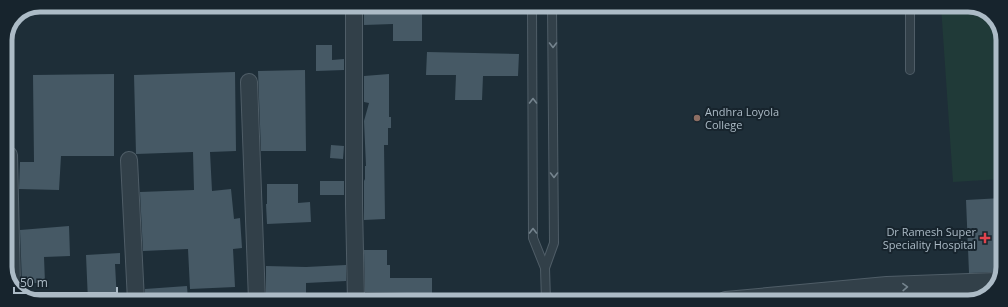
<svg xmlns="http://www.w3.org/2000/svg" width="1008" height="307" viewBox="0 0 1008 307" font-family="'Open Sans',sans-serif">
	<rect width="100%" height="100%" fill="#1e2e38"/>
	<path fill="#203a38" d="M941,6H977L994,17L1003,38L1002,179L953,182Z"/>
	<path fill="#465965" d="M364,5L422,6V41H393V24L364,25Z
		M316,45H332V60L344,59V70L316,71Z
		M427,52L519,54L518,76H483L482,100H455L456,75H426Z
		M305,70L306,151H261L258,71Z
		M235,72L236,151L210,152L212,191L231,189L234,219L240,218L242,248L233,249L235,287L190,289L188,249L143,251L140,192L194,190L193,152L136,154L134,75Z
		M114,74V156H61L59,190L19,189L20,162H34L33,75Z
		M389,74V117H391V128H388V145H384L385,219L364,220V181L365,179V166H366L364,121L369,103L364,102V76Z
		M331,145L344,146L343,159L330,158Z
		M320,181H344V195H320Z
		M267,184H298V203L310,202L311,222L267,224L266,204H267Z
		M1002,198V273L997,272L969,273L966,200Z
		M69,226L70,256L44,257L45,283H22L20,230Z
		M364,250H387V265H390V278H432V301H405L406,293L365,292Z
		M120,253V264H115L117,301H88L86,255Z
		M346,265V281L306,283V298L266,299V266L306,267Z
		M187,286L188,300L145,301V289Z"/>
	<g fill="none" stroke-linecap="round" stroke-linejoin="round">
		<defs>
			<path id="service" d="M532,6L533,238L545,268L546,301
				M910,70V6
				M545,268L554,243L552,6"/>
			<path id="minor" d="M354,5V205L356,301
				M249,82L257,301
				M9,155L12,286
				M129,160L136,301"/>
			<path id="tertiary" d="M726,302L887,287L997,283"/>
		</defs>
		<use href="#service" stroke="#4f5d67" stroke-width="10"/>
		<use href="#minor" stroke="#4f5d67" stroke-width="18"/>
		<use href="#tertiary" stroke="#4f5d67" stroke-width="22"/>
		<use href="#service" stroke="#324049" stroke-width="8"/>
		<use href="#minor" stroke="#324049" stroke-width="16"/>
		<use href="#tertiary" stroke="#324049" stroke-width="20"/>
	</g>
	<defs><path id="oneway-chevron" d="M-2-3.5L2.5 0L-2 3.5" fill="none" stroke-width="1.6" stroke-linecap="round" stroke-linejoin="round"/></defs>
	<g stroke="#75848e">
		<use href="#oneway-chevron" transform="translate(553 45) rotate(90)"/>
		<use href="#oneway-chevron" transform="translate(533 101) rotate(-90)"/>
		<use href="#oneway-chevron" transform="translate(554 175) rotate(90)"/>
		<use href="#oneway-chevron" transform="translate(533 231) rotate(-90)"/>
		<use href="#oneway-chevron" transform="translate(905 287) rotate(-2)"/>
	</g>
	<circle fill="#8d6e63" stroke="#17242d" stroke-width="1.5" cx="697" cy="118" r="4"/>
	<path fill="#e0444e" stroke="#17242d" stroke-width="1.5" d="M983 232h4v4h4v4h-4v4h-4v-4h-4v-4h4z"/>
	<g text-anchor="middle" stroke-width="4" stroke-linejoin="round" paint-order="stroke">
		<g font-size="11" fill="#acbbc6" stroke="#17242d" text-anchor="start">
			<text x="705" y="116">Andhra Loyola<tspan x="705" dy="13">College</tspan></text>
			<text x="976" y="236" text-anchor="end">Dr Ramesh Super<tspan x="976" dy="13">Speciality Hospital</tspan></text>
		</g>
	</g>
	<path d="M0 0H1008V307H0ZM40 12H968A28 28 0 0 1 996 40V267A28 28 0 0 1 968 295H40A28 28 0 0 1 12 267V40A28 28 0 0 1 40 12Z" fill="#17242d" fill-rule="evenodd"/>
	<path fill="none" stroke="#acbbc6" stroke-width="5" d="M40 12H968A28 28 0 0 1 996 40V267A28 28 0 0 1 968 295H40A28 28 0 0 1 12 267V40A28 28 0 0 1 40 12Z"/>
	<path d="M14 287v6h103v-6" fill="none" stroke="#acbbc6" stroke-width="2"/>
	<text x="20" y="287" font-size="12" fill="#acbbc6" stroke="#17242d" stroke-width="3" paint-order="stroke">50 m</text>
</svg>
